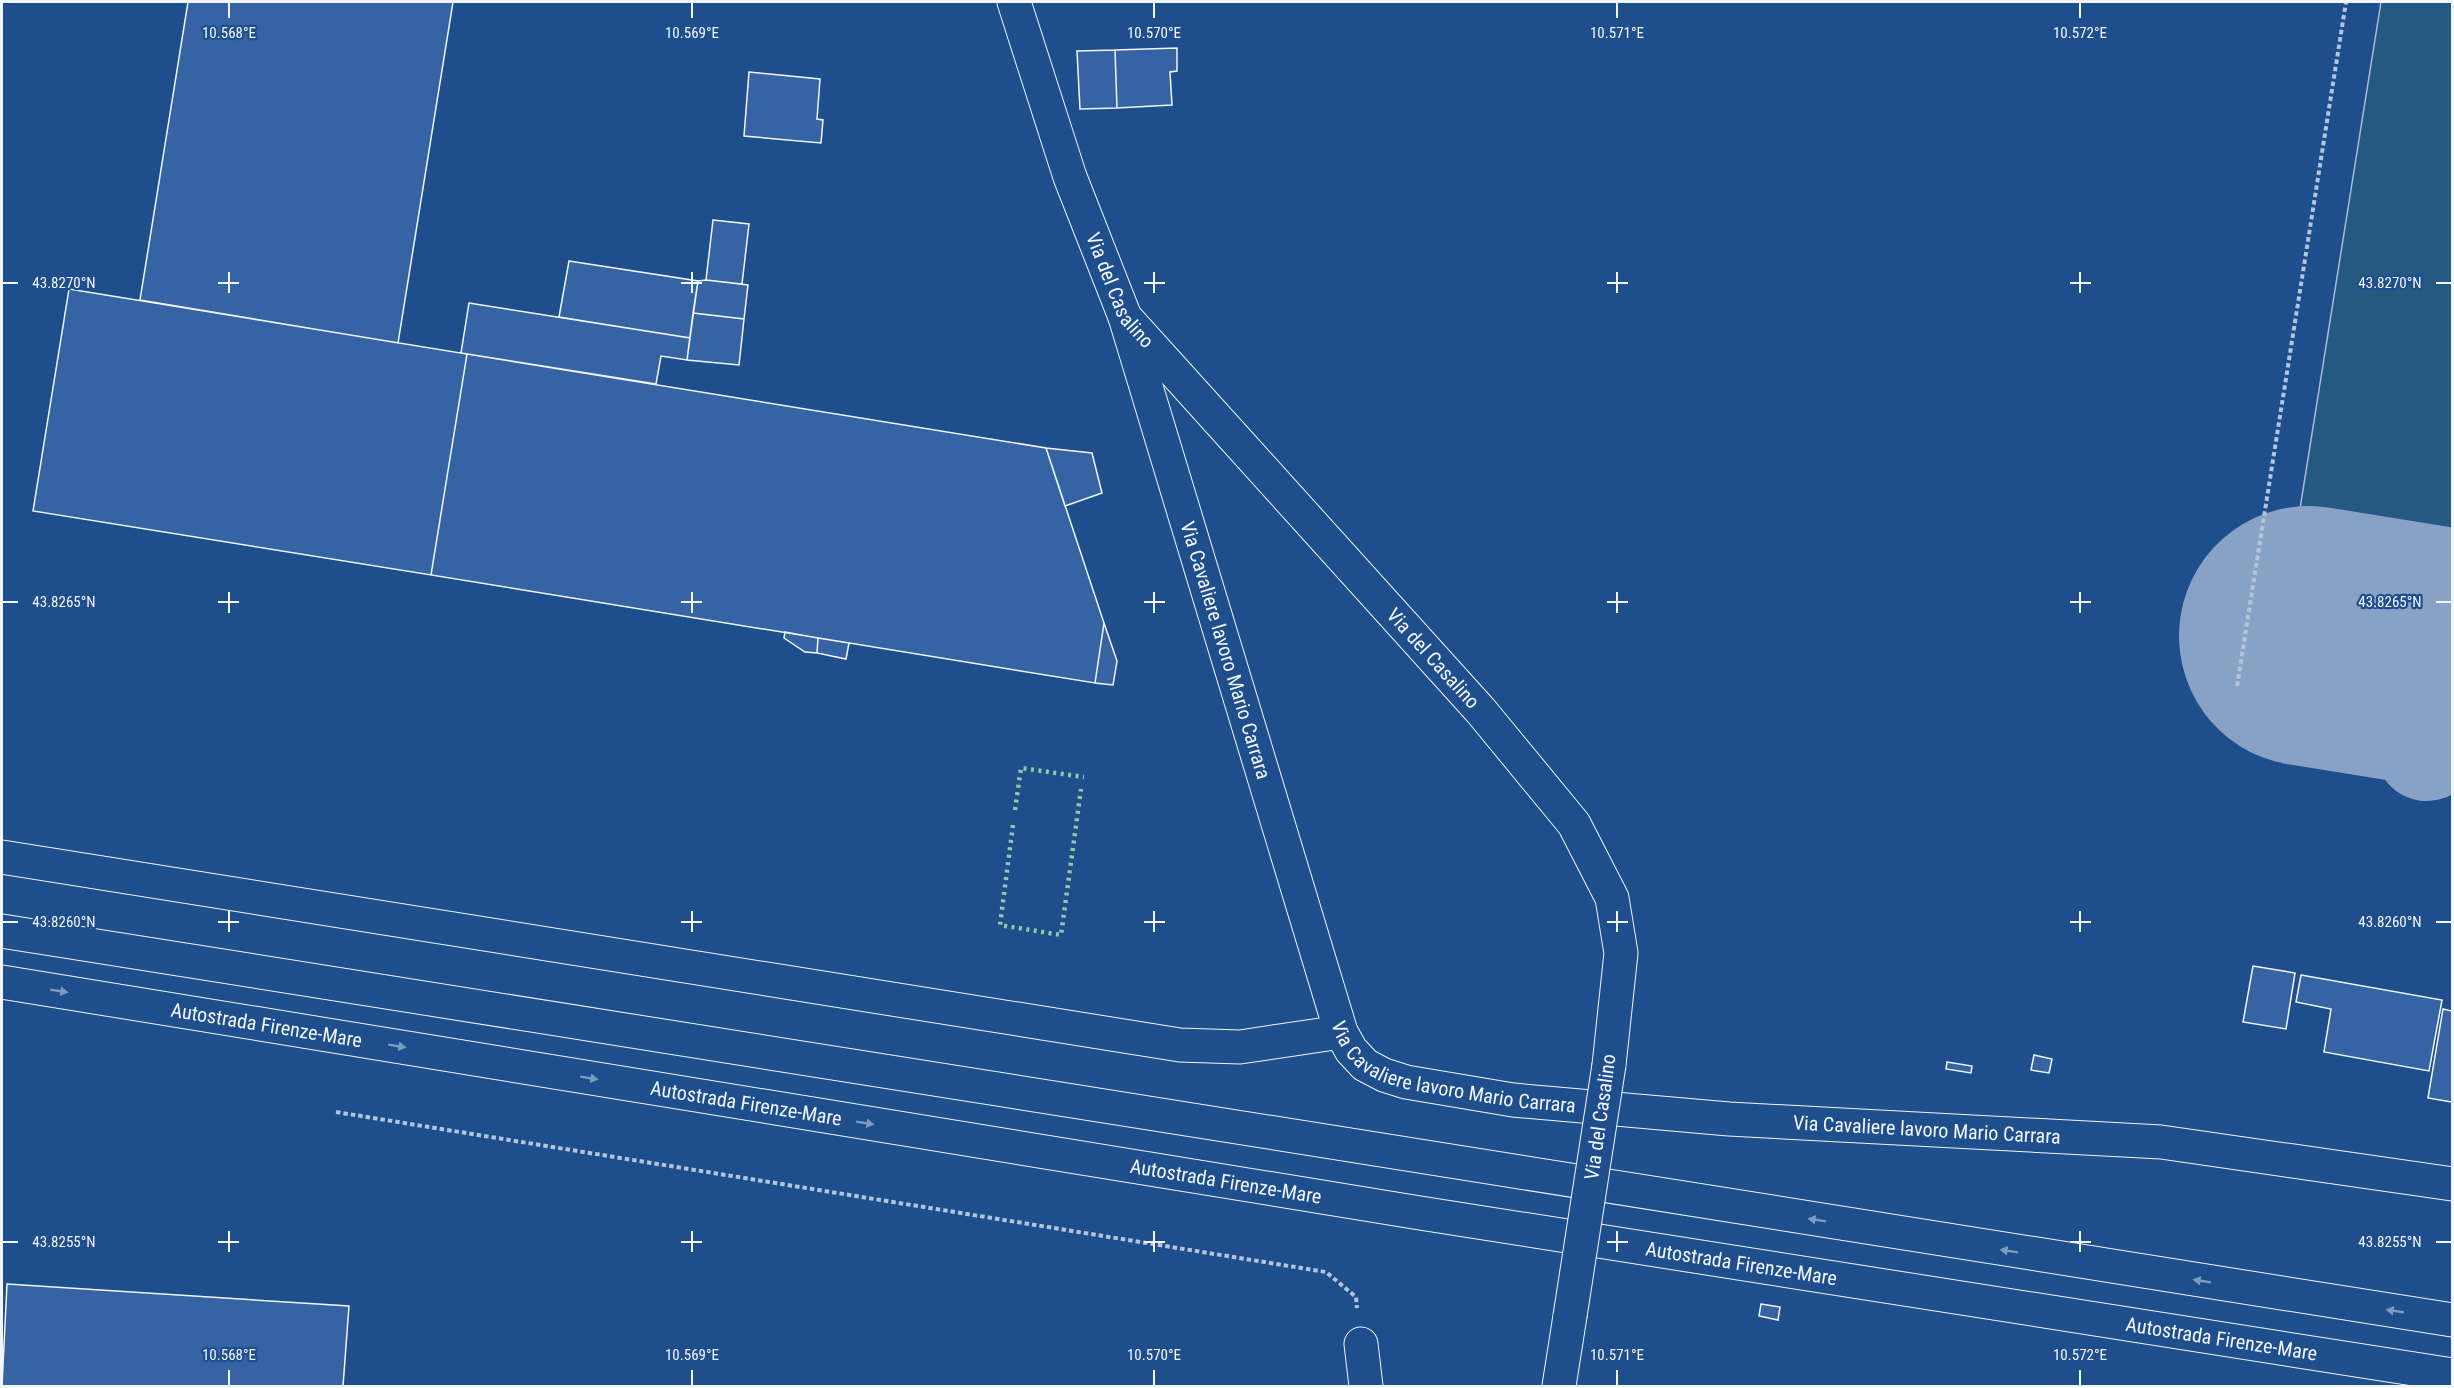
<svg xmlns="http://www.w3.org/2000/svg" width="2454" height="1388" viewBox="0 0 2454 1388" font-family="'Roboto Condensed',sans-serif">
	<rect width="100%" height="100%" fill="#1f4e8c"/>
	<path fill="#245a82" stroke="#a8bbd7" stroke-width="1.5" d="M2381,2H2452V590L2291,565Z"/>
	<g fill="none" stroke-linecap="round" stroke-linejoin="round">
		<path stroke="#88a2c6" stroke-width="104" d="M2427,749L2444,657"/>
		<path stroke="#88a2c6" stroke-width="260" d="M2309,636L2452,659"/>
	</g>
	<path fill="#3563a3" stroke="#f2f6ff" stroke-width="1.5" d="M188,2H453L398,343L140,300Z
		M1177,48V71L1170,72L1172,105L1117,108L1115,50Z
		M1115,50L1117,108L1080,109L1077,51Z
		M749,72L820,79L817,119L823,120L821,143L744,136Z
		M713,220L749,224L742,284L706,280Z
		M569,261L698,281L690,338L559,317Z
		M706,280L748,285L744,319L693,313L698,281Z
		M69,289L467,354L431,575L33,511Z
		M469,303L690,338L687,360L661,356L656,384L461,353Z
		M693,313L744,319L739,365L687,360Z
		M467,354L1046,448L1104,623L1095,683L431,575Z
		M1046,448L1092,453L1102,493L1065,506Z
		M1104,623L1117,661L1113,685L1095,683Z
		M785,632L818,638L817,653L805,652L784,638Z
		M818,638L849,643L846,659L817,653Z
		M2253,966L2295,973L2286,1029L2243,1022Z
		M2301,975L2442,1000L2429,1071L2324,1052L2331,1009L2296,1002Z
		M2443,1009L2452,1011V1102L2428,1098Z
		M2034,1055L2052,1059L2049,1073L2031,1070Z
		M1947,1062L1972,1066L1971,1073L1946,1069Z
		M7,1284L349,1306L343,1386H2Z
		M1761,1304L1780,1307L1778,1320L1759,1316Z"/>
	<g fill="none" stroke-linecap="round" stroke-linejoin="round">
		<defs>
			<g id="street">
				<path id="s1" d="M1125,317L1341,1032L1351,1050L1365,1065L1384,1075L1406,1082L1513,1100L1729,1119L2161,1142L2452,1184"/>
				<path d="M2,857L1180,1045L1240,1047L1341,1032"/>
				<path d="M1361,1344L1366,1386"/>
			</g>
			<g id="secondary">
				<path id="s2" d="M1014,2L1070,177L1125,317L1481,711L1574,824L1612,898L1621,953L1609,1065"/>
				<path d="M1559,1386L1570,1316"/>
			</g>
			<g id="highway">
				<path d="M2,931L2452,1320"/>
				<path id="s3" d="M2,982L1420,1213L2452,1375"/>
			</g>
		</defs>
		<use href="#street" stroke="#f2f6ff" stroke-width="35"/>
		<use href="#secondary" stroke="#f2f6ff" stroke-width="35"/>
		<use href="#highway" stroke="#f2f6ff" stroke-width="35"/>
		<path stroke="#b3c4dc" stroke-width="4" stroke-dasharray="4.5 3" stroke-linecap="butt" d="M2237,686L2346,2
			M336,1112L1326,1272L1356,1297L1357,1308"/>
		<use href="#street" stroke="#1f4e8c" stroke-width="33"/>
		<use href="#secondary" stroke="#1f4e8c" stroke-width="33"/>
		<use href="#highway" stroke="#1f4e8c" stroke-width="33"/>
		<defs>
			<path id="secondary-bridge" d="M1570,1316L1609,1065"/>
		</defs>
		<use href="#secondary-bridge" stroke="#f2f6ff" stroke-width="35" stroke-linecap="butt"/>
		<use href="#secondary-bridge" stroke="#1f4e8c" stroke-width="33"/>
		<path stroke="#97c8a6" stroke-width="4.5" stroke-dasharray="3 4.5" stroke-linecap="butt" d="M1015,810L1021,768L1084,777
			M1013,825L1000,925L1061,935L1081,789"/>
	</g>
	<defs><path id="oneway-solid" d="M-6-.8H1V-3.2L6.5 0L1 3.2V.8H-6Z" transform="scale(1.5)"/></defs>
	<g fill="#7e9ac0">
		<use href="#oneway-solid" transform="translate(59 991) rotate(9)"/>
		<use href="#oneway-solid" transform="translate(397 1046) rotate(9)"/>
		<use href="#oneway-solid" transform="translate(589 1078) rotate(9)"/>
		<use href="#oneway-solid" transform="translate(865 1123) rotate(9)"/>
		<use href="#oneway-solid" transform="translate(1817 1220) rotate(-171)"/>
		<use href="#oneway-solid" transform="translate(2009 1251) rotate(-171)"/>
		<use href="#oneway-solid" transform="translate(2202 1281) rotate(-171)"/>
		<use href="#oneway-solid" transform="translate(2395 1311) rotate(-171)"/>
	</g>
	<path fill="none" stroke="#f2f6ff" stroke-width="2" d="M229,3V18M692,3V18M1154,3V18M1617,3V18M2080,3V18M229,272V293M692,272V293M1154,272V293M1617,272V293M2080,272V293M3,283H18M218,283H239M681,283H702M1144,283H1165M1607,283H1628M2070,283H2091M2436,283H2451M229,592V613M692,592V613M1154,592V613M1617,592V613M2080,592V613M3,602H18M218,602H239M681,602H702M1144,602H1165M1607,602H1628M2070,602H2091M2436,602H2451M229,911V932M692,911V932M1154,911V932M1617,911V932M2080,911V932M3,922H18M218,922H239M681,922H702M1144,922H1165M1607,922H1628M2070,922H2091M2436,922H2451M229,1231V1252M692,1231V1252M1154,1231V1252M1617,1231V1252M2080,1231V1252M3,1242H18M218,1242H239M681,1242H702M1144,1242H1165M1607,1242H1628M2070,1242H2091M2436,1242H2451M229,1370V1385M692,1370V1385M1154,1370V1385M1617,1370V1385M2080,1370V1385"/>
	<g text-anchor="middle" stroke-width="4.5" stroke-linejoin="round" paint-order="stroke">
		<g font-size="20" fill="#f2f6ff" stroke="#1f4e8c">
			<text dy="7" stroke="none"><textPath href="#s2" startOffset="308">Via del Casalino</textPath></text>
			<text dy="7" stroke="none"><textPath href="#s1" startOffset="348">Via Cavaliere lavoro Mario Carrara</textPath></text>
			<text dy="7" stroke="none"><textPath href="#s2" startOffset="794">Via del Casalino</textPath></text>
			<text dy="7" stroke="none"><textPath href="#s3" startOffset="268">Autostrada Firenze-Mare</textPath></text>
			<text dy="7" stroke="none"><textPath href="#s1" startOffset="870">Via Cavaliere lavoro Mario Carrara</textPath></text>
			<text dy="7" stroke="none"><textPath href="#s3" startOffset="754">Autostrada Firenze-Mare</textPath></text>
			<text transform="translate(1600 1117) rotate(-82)" y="7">Via del Casalino</text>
			<text dy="7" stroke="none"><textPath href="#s1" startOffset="1356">Via Cavaliere lavoro Mario Carrara</textPath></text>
			<text dy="7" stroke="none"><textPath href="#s3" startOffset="1240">Autostrada Firenze-Mare</textPath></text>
			<text dy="7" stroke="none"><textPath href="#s3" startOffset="1762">Autostrada Firenze-Mare</textPath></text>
			<text dy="7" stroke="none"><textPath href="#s3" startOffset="2248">Autostrada Firenze-Mare</textPath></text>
		</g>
	</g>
	<g font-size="15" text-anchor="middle" fill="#f2f6ff" stroke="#1f4e8c" stroke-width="4.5" stroke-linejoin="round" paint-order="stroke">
		<text x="229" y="38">10.568°E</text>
		<text x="692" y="38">10.569°E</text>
		<text x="1154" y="38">10.570°E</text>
		<text x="1617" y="38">10.571°E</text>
		<text x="2080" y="38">10.572°E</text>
		<text x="64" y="288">43.8270°N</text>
		<text x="2390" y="288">43.8270°N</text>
		<text x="64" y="607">43.8265°N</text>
		<text x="2390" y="607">43.8265°N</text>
		<text x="64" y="927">43.8260°N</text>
		<text x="2390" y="927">43.8260°N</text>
		<text x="64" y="1247">43.8255°N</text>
		<text x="2390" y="1247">43.8255°N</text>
		<text x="229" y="1360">10.568°E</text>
		<text x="692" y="1360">10.569°E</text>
		<text x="1154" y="1360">10.570°E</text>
		<text x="1617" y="1360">10.571°E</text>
		<text x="2080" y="1360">10.572°E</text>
	</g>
	<rect width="2454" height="1388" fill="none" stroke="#f2f6ff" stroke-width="6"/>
</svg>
